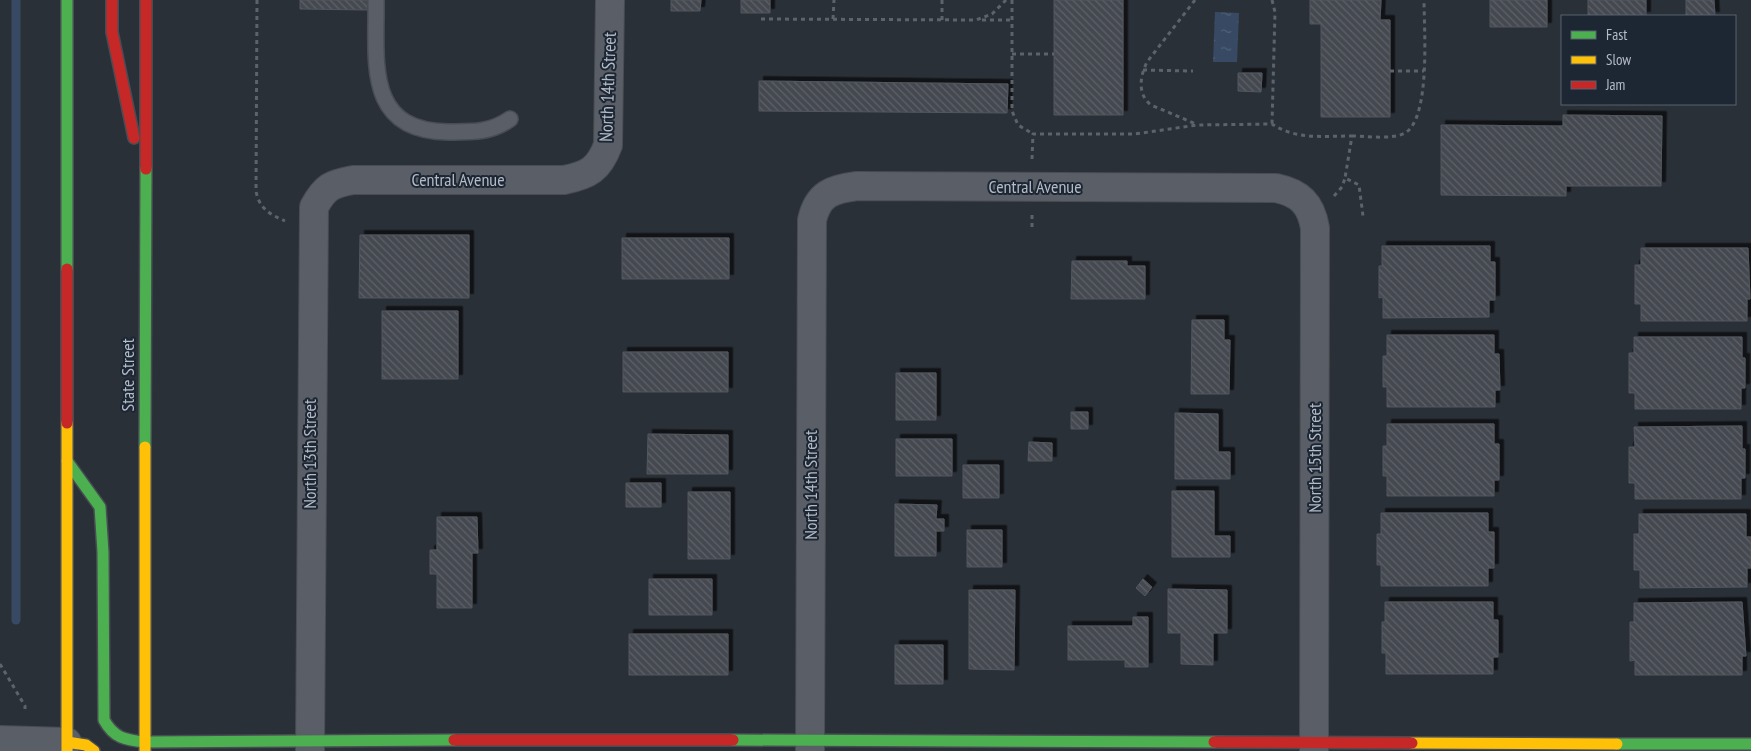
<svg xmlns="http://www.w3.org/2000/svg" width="1751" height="751" viewBox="0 0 1751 751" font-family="'PT Sans Narrow',sans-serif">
	<defs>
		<pattern id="water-ripples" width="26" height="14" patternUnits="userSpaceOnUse" patternTransform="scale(1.25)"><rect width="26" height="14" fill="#384963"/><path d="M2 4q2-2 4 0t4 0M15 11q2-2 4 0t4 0" fill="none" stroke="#526178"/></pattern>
		<pattern id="building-back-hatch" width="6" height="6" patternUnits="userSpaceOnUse" patternTransform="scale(1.25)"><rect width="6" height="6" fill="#444950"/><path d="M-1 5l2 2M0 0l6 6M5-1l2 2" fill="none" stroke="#5d6168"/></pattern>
		<filter id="shadow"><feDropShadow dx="4.5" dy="-4.5" stdDeviation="0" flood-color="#0009"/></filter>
	</defs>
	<rect width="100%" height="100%" fill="#2a3038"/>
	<path fill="url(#water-ripples)" d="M1215,12L1239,13L1237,62H1213Z"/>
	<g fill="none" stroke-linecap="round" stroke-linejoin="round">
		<path stroke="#384963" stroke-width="9" d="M16,0V620"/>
	</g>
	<path fill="url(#building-back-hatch)" stroke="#52575f" filter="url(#shadow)" d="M300,0H368L367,10L300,9Z
		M671,0H701L700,11H671Z
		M741,0H770V13H741Z
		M1054,0H1123V115H1054Z
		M1310,0H1381L1380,20H1390V117H1321V24H1310Z
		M1490,0H1547V27H1490Z
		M1588,0H1646V16H1588Z
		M1686,0H1714L1715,16H1686Z
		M1238,73H1262L1261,92L1238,91Z
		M759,81L1008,84L1007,113L759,111Z
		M1563,115L1662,116L1661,186H1566V196L1441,195V125L1563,126Z
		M360,235H469V298H359Z
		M622,238H729V279H622Z
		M1382,246H1490V262H1495V300H1489V317L1383,318V297L1379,298V266H1382Z
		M1641,248H1748L1750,299H1747V321H1641V304H1635V265H1641Z
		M1072,261H1127V266H1145V299H1071Z
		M382,311H458V379H382Z
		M1192,320H1224V340H1230L1229,394H1191Z
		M1387,335H1494V354H1499L1500,390H1495V407H1387V387H1383V356H1387Z
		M1634,337H1742V358H1745V388H1741V409H1635V393H1629V353H1634Z
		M623,352H728V392H623Z
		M896,373H936V420H896Z
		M1071,412H1088V429H1071Z
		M1175,413L1218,414V452H1230V479H1175Z
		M1387,424H1494V444H1499V480H1494V496H1387V476H1383V446H1387Z
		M1742,426V449H1745V478H1741V499H1635V483H1629V447H1635L1634,427Z
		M648,434L728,435V474H647Z
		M896,439H952V476H896Z
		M1029,442L1052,443V461H1028Z
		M963,465H999V498H963Z
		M626,483H661V507H626Z
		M1172,491H1214V536H1230V557H1172Z
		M688,492H730V559H688Z
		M895,504L937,505L936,519H944V531H936V556H895Z
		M1381,513H1488V532H1494V568H1488V586H1381V565H1377V534H1381Z
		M1639,514H1746V537H1751V568H1747V587L1640,588V570H1634V534H1639Z
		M437,517H477L478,553H472V608H437V574H430V550H437Z
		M967,530H1002V567H967Z
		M649,579H712V615H649Z
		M1143,579L1152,587L1145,596L1136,588Z
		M1168,589L1227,590V633H1213V665L1181,664V633H1168Z
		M969,590H1015L1014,670L969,669Z
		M1385,602H1493V620H1498V657H1493V674H1386V653H1382V622H1385Z
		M1742,602L1746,656H1742V675H1635V660L1630,661V622H1634V603Z
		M1133,617H1148V667H1125V660H1068V626H1133Z
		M629,634H728V675H629Z
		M895,645H943V684H895Z"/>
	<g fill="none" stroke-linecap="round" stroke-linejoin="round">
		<defs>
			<path id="lane" d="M376,0C377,61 364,131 448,132C472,132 490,133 510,119"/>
			<path id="street" d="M0,740L67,742
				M310,751L314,207C325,187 331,184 353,180H564C589,175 599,169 608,145L610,0
				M810,751L812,220C818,194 832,189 857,186L1276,188C1300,193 1311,204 1315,228L1314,751"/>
			<path id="fast" d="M67,0V269
				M145,447L146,169
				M67,461L100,507L103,552L104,720C114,738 125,740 145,742
				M733,740L1214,742
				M145,742L454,740
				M1617,744H1751"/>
			<path id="slow" d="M67,423V751
				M67,742L86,745L94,751
				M1412,743L1617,744
				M145,751V447"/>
			<path id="jam" d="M112,0V32L134,138
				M146,169V0
				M67,269V423
				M454,740H733
				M1214,742L1412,743"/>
		</defs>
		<use href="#lane" stroke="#484c53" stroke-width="18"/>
		<use href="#street" stroke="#484c53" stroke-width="30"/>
		<use href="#fast" stroke="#484c53" stroke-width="14"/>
		<use href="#slow" stroke="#484c53" stroke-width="14"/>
		<use href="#jam" stroke="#484c53" stroke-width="14"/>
		<path stroke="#5d636a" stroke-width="3" stroke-dasharray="4 4" stroke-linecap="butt" d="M257,0L256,191C259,208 269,214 285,221
			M942,0V20
			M1012,0V111L1018,125L1033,134
			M1195,0L1147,62C1140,76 1137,94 1151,105L1196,124
			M1272,0L1275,12L1272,124
			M761,19L976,20L992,14L1006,0
			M833,19L834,0
			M982,20H1012
			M1012,54H1054
			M1143,70L1193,71
			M1390,71H1424
			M1352,136C1367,136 1392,140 1405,133C1431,118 1424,28 1424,0
			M1032,159L1033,134H1135L1197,125L1272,124C1296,140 1324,136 1352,136L1345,178L1359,185L1363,216
			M1334,196L1342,187L1345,178
			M1032,215V227
			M0,664L25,706V712"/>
		<use href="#lane" stroke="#5a5e66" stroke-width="15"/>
		<use href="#street" stroke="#5a5e66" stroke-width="28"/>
		<use href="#fast" stroke="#4caf50" stroke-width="11"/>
		<use href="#slow" stroke="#ffc107" stroke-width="11"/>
		<use href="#jam" stroke="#c62828" stroke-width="11"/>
	</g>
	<g text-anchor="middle" stroke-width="4" stroke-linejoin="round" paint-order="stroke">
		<g font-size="18" fill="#b4bcc9" stroke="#1d2633">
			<text transform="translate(608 87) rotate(-88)" y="6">North 14th Street</text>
			<text x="458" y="186">Central Avenue</text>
			<text x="1035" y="193">Central Avenue</text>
			<text transform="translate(128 375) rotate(-90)" y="6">State Street</text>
			<text transform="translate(310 454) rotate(-90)" y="6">North 13th Street</text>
			<text transform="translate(1315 458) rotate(-90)" y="6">North 15th Street</text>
			<text transform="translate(811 485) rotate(-90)" y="6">North 14th Street</text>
		</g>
	</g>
	<rect x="1561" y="15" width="175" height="90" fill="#1d2633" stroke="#59626f"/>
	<rect x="1571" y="31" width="25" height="8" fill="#4caf50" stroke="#59626f"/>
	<text x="1606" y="40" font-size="15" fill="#b4bcc9">Fast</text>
	<rect x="1571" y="56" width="25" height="8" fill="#ffc107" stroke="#59626f"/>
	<text x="1606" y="65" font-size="15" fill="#b4bcc9">Slow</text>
	<rect x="1571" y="81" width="25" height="8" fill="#c62828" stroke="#59626f"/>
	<text x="1606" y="90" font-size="15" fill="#b4bcc9">Jam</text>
</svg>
